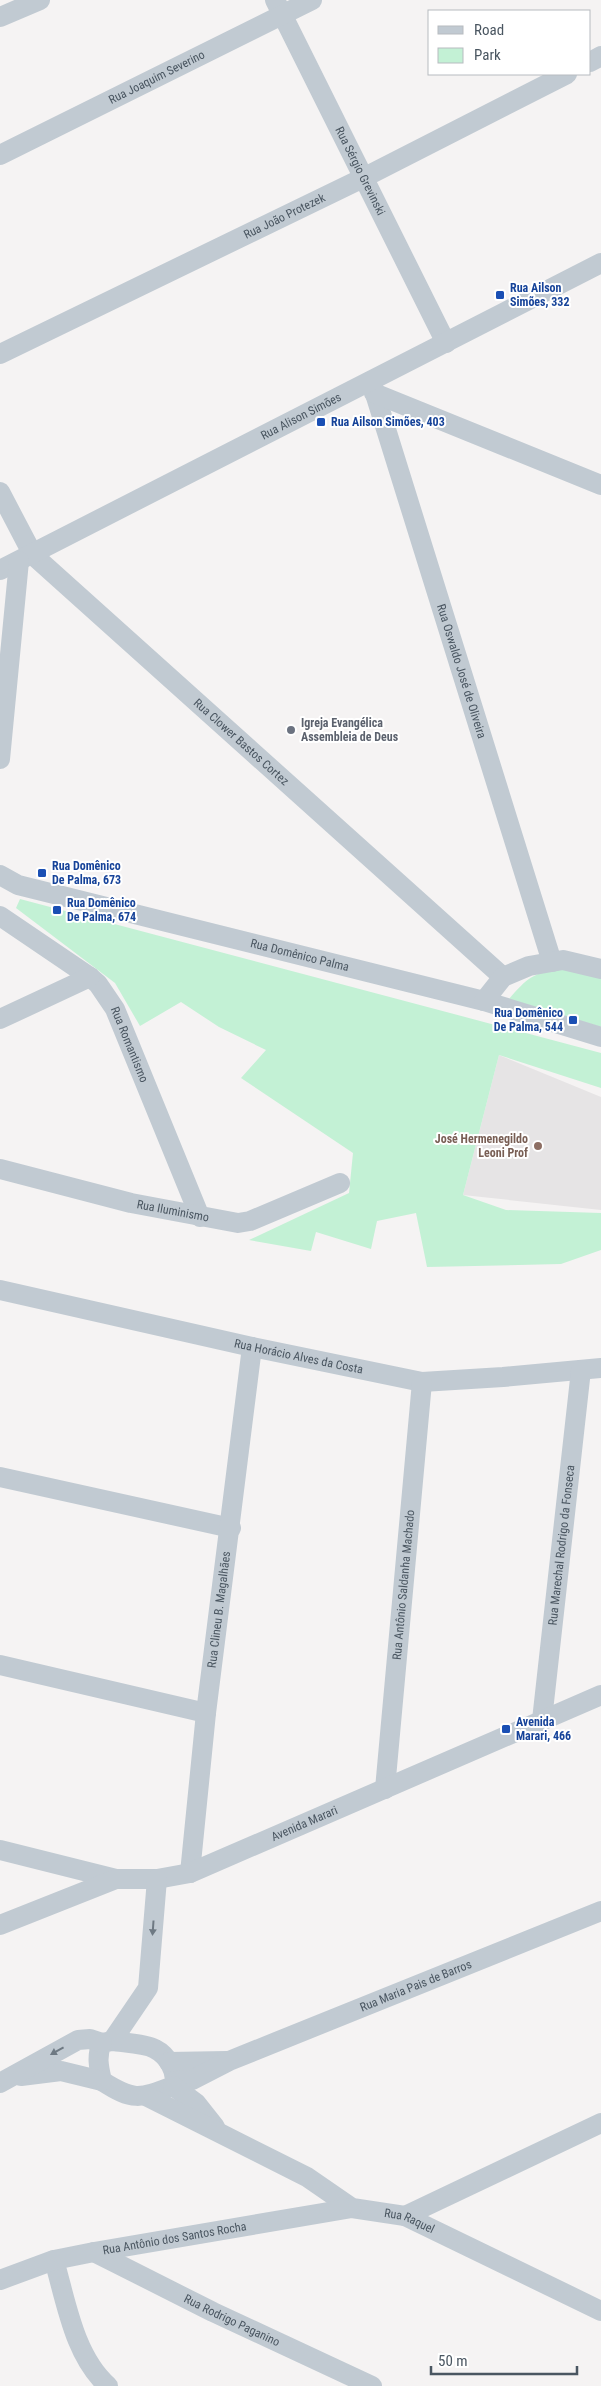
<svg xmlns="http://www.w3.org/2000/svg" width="601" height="2386" viewBox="0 0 601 2386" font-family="'Roboto Condensed',sans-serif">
	<rect width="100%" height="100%" fill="#f5f3f3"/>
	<path fill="#e6e4e5" d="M499,1055L601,1097V1210L463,1195Z"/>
	<path fill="#c3f1d5" d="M20,899L601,1053V1088L499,1055L463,1195L506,1210L601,1213V1250L561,1264L427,1267L416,1213L377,1221L371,1249L316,1232L311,1251L249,1240L349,1193L353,1153L241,1078L266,1050L219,1027L181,1002L140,1026L115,983L16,908Z
		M562,969L601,978V1027L509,999C527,978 534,972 562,969Z"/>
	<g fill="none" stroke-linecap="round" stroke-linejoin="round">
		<g stroke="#c1cad2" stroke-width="20">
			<path id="s1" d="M275,0L446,343"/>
			<path d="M0,17L40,0"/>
			<path d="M590,62L601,56"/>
			<path id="s2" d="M0,155L312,0"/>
			<path id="s3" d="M0,354L363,178L567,74"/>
			<path id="s4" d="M371,381L552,962"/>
			<path d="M374,393L601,485"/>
			<path id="s5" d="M0,492L33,555L503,977"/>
			<path id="s6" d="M0,570L601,263"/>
			<path d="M0,759L19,561"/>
			<path id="s7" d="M0,875L18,885L484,1001L601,1037"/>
			<path id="s8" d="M0,916L90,977L98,984L115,1009L200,1217"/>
			<path d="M484,1001L503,977L529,966L563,960L601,969"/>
			<path d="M0,1019L90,977"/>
			<path id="s9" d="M0,1169L131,1203L238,1223L250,1221L340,1183"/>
			<path id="s10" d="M0,1290L252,1347L422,1382L503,1377L601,1368"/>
			<path d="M0,1477L231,1528"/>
			<path d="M0,1665L206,1713"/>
			<path id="s11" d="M542,1720L581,1370"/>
			<path id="s12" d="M385,1789L422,1382"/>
			<path d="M0,1850L116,1879"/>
			<path id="s13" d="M190,1873L206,1713L252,1347"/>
			<path id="s14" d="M0,1925L116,1879H157L190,1873L601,1695"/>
			<path d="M112,2041C124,2043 144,2043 155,2049C167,2055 179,2073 173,2086C139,2099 133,2101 102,2081C99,2068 96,2056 102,2043Z"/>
			<path d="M112,2041L148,1988L157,1879"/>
			<path d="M169,2062L227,2061"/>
			<path d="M21,2076L61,2071L102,2081"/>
			<path id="s15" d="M175,2081L192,2080L229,2061L601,1911"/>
			<path d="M0,2083L78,2040L90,2039L102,2043"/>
			<path d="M173,2086L196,2103L215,2127"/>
			<path id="s16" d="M146,2096L307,2177L352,2208L405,2216L601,2311"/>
			<path d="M405,2216L601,2123"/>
			<path id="s17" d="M94,2252L213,2312L372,2386"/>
			<path d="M54,2260C66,2301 74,2356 108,2386"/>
			<path id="s18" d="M0,2280L54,2260L94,2252L352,2208"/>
		</g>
	</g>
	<defs><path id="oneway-solid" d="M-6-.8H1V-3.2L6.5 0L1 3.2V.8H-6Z" transform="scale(1.25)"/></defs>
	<g fill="#6e7983">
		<use href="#oneway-solid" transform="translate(153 1928) rotate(94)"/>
		<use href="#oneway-solid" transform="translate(57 2051) rotate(151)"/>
	</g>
	<g fill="#1a4fb4" stroke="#fff" stroke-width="2">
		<rect x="495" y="290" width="10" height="10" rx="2.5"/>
		<rect x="316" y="417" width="10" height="10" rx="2.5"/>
		<rect x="37" y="868" width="10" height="10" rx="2.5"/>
		<rect x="52" y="905" width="10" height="10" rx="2.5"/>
		<rect x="568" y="1015" width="10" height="10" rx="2.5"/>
		<rect x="501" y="1724" width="10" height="10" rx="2.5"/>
	</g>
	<circle fill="#6b7280" stroke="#fff" stroke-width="2" cx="291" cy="730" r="5"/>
	<circle fill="#8d6e63" stroke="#fff" stroke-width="2" cx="538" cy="1146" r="5"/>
	<g text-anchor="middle" stroke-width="4" stroke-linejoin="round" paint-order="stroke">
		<g font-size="12" fill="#4a5661" stroke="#fff">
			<text dy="4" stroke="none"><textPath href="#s2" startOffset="175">Rua Joaquim Severino</textPath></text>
			<text dy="4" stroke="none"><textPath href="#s1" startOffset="191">Rua Sérgio Grevinski</textPath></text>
			<text dy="4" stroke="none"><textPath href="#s3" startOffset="316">Rua João Protezek</textPath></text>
			<text dy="4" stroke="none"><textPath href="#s6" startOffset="338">Rua Alison Simões</textPath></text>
			<text dy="4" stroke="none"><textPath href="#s4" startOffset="304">Rua Oswaldo José de Oliveira</textPath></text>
			<text dy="4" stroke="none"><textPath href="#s5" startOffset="351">Rua Clower Bastos Cortez</textPath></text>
			<text dy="4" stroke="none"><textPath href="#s7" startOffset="311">Rua Domênico Palma</textPath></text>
			<text dy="4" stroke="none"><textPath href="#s8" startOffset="188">Rua Romantismo</textPath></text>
			<text dy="4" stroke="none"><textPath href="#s9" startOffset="178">Rua Iluminismo</textPath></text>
			<text dy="4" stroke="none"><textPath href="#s10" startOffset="306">Rua Horácio Alves da Costa</textPath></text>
			<text dy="4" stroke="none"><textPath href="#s11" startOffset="176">Rua Marechal Rodrigo da Fonseca</textPath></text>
			<text dy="4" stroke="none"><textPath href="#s12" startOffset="205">Rua Antônio Saldanha Machado</textPath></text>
			<text dy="4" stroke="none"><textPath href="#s13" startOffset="265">Rua Clineu B. Magalhães</textPath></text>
			<text dy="4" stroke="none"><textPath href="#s14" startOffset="324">Avenida Marari</textPath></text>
			<text dy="4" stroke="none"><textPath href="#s15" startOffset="260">Rua Maria Pais de Barros</textPath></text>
			<text dy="4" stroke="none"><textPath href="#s16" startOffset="294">Rua Raquel</textPath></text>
			<text dy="4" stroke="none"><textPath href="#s18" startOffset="180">Rua Antônio dos Santos Rocha</textPath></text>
			<text dy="4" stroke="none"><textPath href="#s17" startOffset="154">Rua Rodrigo Paganino</textPath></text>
		</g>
		<g font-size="12" font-weight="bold" fill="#164399" stroke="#fff" text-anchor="start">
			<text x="510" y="292">Rua Ailson<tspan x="510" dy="14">Simões, 332</tspan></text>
			<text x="331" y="426">Rua Ailson Simões, 403</text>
			<text x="52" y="870">Rua Domênico<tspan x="52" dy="14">De Palma, 673</tspan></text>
			<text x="67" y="907">Rua Domênico<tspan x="67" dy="14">De Palma, 674</tspan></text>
			<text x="563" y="1017" text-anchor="end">Rua Domênico<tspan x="563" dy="14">De Palma, 544</tspan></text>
			<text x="516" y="1726">Avenida<tspan x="516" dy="14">Marari, 466</tspan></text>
		</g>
		<g font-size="12" font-weight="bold" fill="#5b616d" stroke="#fff" text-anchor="start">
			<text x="301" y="727">Igreja Evangélica<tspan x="301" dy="14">Assembleia de Deus</tspan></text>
		</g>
		<g font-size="12" font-weight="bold" fill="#785e54" stroke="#fff" text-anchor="end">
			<text x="528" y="1143">José Hermenegildo<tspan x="528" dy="14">Leoni Prof</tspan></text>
		</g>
	</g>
	<rect x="428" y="10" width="162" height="65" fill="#ffffff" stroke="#b7bbc0"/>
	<rect x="438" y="26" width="25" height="8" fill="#c1cad2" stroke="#b7bbc0"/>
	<text x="474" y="35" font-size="15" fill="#4a5661">Road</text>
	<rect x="438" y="48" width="25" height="15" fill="#c3f1d5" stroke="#b7bbc0"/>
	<text x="474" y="60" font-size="15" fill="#4a5661">Park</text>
	<path d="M431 2366v8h146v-8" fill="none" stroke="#4a5661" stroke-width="2.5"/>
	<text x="438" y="2366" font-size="15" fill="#4a5661" stroke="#ffffff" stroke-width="4" paint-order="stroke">50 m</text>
</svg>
